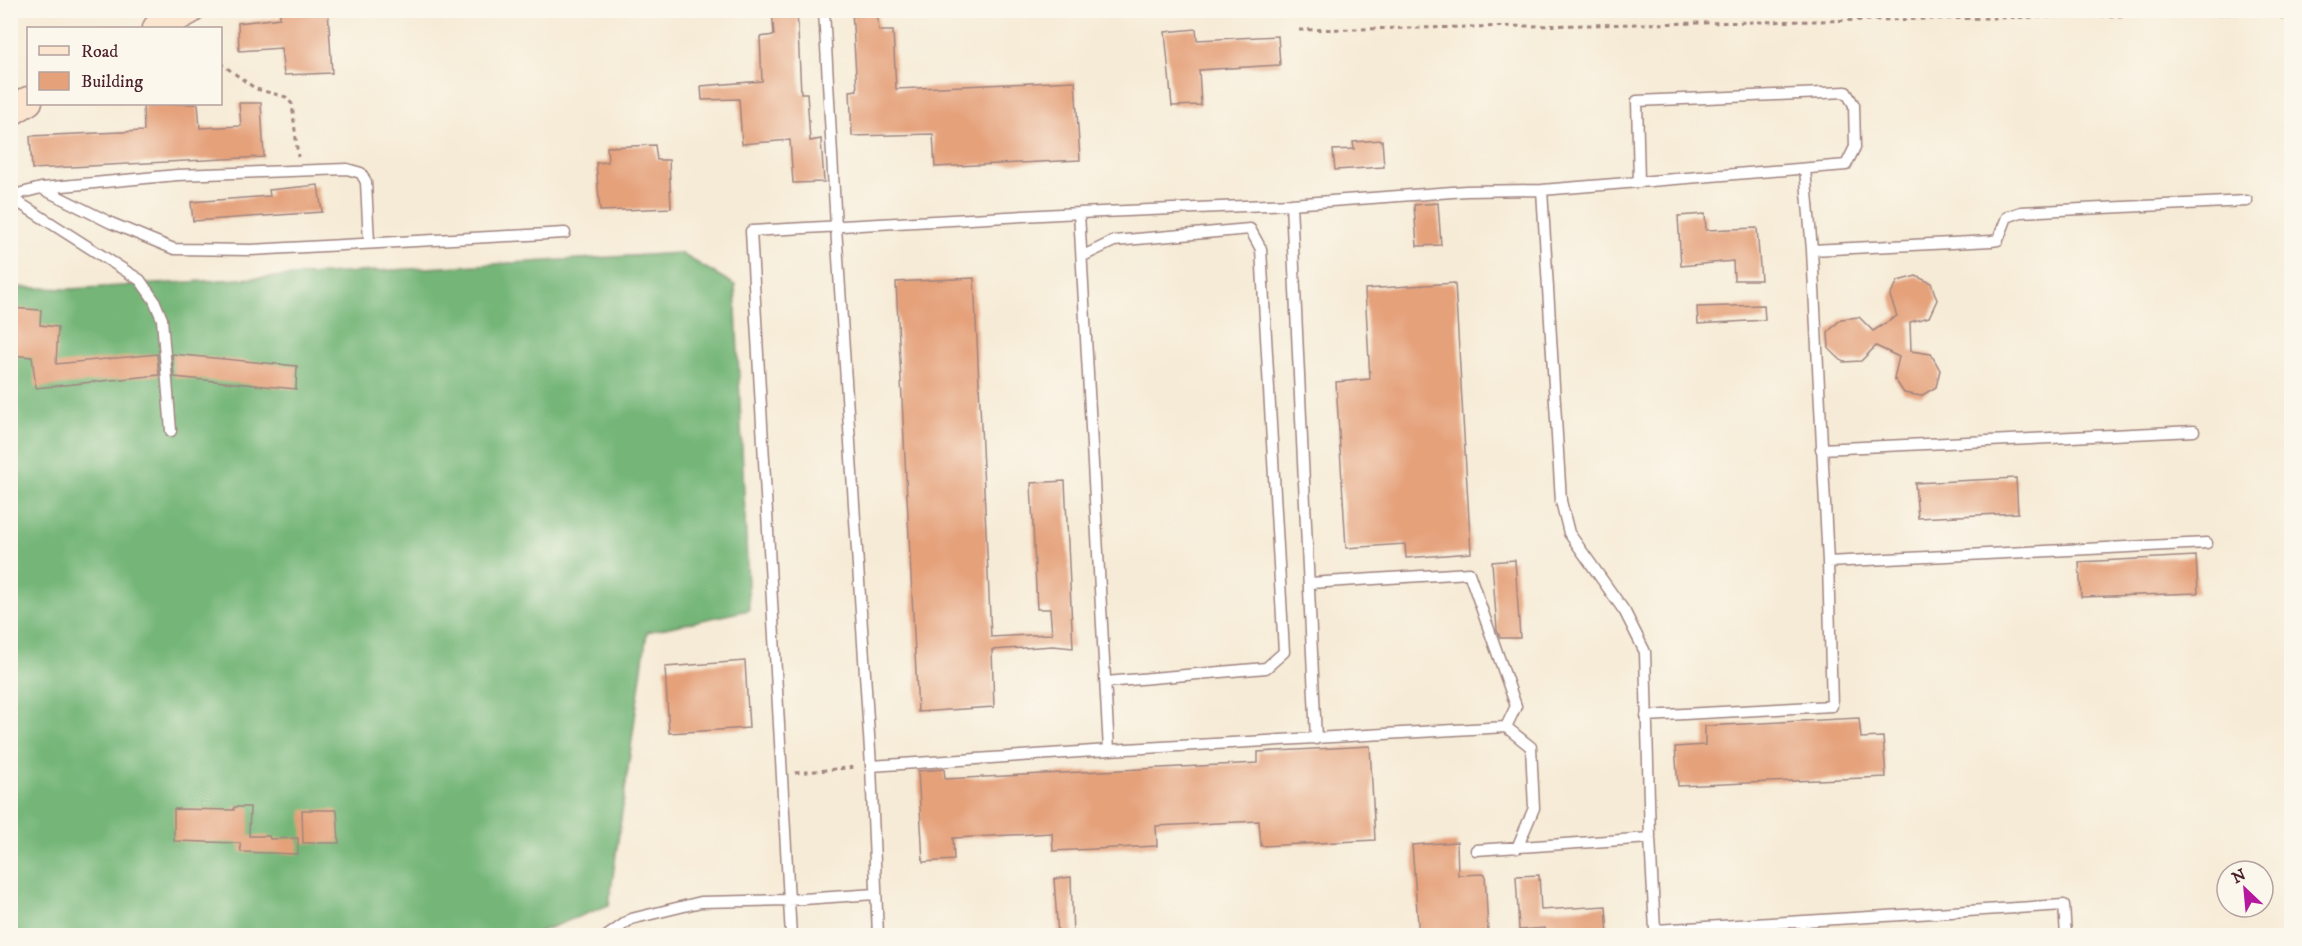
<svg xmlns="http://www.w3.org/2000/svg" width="2302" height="946" viewBox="0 0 2302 946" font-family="'IM FELL DW Pica',serif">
	<rect width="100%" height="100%" fill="#fbf7ec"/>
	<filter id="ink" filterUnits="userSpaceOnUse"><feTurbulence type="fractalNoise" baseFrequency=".0167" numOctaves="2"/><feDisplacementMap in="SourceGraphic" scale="12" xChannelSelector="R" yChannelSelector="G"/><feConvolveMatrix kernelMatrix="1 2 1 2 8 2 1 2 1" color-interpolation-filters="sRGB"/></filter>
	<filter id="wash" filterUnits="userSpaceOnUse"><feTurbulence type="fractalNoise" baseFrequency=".008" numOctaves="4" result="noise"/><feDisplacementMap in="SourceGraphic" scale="24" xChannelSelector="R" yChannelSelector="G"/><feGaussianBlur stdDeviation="1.35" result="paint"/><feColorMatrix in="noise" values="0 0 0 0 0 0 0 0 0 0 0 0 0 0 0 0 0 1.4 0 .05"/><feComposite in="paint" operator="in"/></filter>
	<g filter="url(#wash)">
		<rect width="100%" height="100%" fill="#f6ebd6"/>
		<path fill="#74b678" stroke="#5f6a52" stroke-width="1.5" d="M680,253L735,285L749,610L647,632L609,905L531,935L11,936V287L70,289Z"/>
		<g id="blocks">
			<path fill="#e5a17a" d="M280,10H328L332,73L284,75L281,48L239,51L238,23L280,18Z
				M772,10H797L801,93H807L810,141L821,139L824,182L793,183L790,140L742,144L739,99L702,100L701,86L762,81L760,37L774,35Z
				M852,10H877L879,31H893L896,89L1075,81L1080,160L935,167L933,134L852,136L850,91L857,90Z
				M1196,29L1197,40L1278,36L1280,65L1199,70L1201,105L1172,106L1165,32Z
				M239,103H261L264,157L32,169L30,136L144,131L143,104H198L200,128L241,126Z
				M1382,140L1384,167L1335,170L1333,150L1354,149L1353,142Z
				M655,145L657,160H669L671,208L600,211L596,163L608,162L607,147Z
				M318,185L322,212L193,221L191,202L270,196L269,190Z
				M1438,203L1441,245L1417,246L1414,205Z
				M1705,214L1706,230L1757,228L1761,280H1734L1733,261L1681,266L1678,216Z
				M1916,276L1931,283L1937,300L1929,317L1910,322L1911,351L1931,354L1940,370L1936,387L1921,396L1904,393L1894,378L1899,357L1876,346L1861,361L1843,362L1829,349L1828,332L1841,319L1859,317L1873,331L1897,316L1890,296L1898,281Z
				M974,278L991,637L1052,634L1050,609H1037L1031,483L1065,481L1073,648L1053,646L992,650L994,707L918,712L896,282Z
				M1455,283L1471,553L1406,558L1405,544L1346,548L1336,382L1370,379L1365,289Z
				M1764,305L1765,320L1698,324L1697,307Z
				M10,308L41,310L40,325L58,327L56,364L157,354L159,375L36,388L32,357L10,355Z
				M172,354L297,366L296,389L174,377Z
				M2016,478L2018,513L1918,518L1915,483Z
				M2196,556L2198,593L2081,597L2079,562Z
				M1515,560L1520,638H1500L1497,630L1492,562Z
				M745,661L749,728L669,733L665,667Z
				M1859,718L1861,738L1883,737L1886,777L1678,786L1675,747L1705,745V726Z
				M1370,746L1375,840L1261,846L1259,821L1156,826L1157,846L1053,851L1052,833L953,838L954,860L923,862L918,771L944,769L945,779L1258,763V752Z
				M234,807H250L249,836H269L270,839L298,838V854L241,852L240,843L174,841V809L234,810Z
				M302,810H337L339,843H303Z
				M1457,842L1458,875L1485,874L1488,931L1419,936L1412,845Z
				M1539,875L1541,910L1606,906L1608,936H1545V928L1519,930L1516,876Z
				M1071,877L1073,936H1058L1054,879Z"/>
		</g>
	</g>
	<g filter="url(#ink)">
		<use href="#blocks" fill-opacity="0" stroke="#a08580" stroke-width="1.5"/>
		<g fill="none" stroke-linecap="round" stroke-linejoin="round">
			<defs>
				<path id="lane" d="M824,10L836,227L871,766L878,936
					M42,188L177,175L347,169L361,173L366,182L369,243
					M1542,190L1561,501L1569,533L1625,612L1645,652L1650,838L1655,930L2064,905L2066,936
					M10,196L41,188L111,223L174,249L251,250L565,233
					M10,197L140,280L154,300L162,319L171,431
					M1291,204L1316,739
					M1079,213L1109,750
					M1812,250L1991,241L1998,240L2007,217L2021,212L2247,201
					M1083,256L1114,241L1250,229L1261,249L1284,652L1266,668L1106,682
					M1821,449L2194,431
					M1828,562L2207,543
					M1310,583L1469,573L1516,706L1506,727
					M1646,716L1832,706L1828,562L1812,250L1805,169
					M871,766L1109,750L1506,727L1531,747L1534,808L1517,848
					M1476,850L1650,838
					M1805,921L1806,936
					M607,936L631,919L701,902L789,900L875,894
					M791,936L751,231L1079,213L1291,204L1466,191L1542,190L1846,165L1855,147L1854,105L1846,92L1637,101L1639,182"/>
				<path id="secondary" d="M157,28L190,10
					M10,112L28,101"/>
			</defs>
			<use href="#lane" stroke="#a08580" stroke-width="13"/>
			<use href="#secondary" stroke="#a08580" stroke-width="31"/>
			<path stroke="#a08580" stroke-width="3" stroke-dasharray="4.5 4.5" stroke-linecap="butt" d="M1299,30L2273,13L2292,23
				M220,63L256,89L286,97L292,104L298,157
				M795,773L857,767"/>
			<use href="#lane" stroke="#fff" stroke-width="10"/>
			<use href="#secondary" stroke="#fbe5cf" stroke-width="28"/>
		</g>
	</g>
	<rect width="2302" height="946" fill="none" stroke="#fbf7ec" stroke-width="36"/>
	<rect x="27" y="27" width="195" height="78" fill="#fbf7ec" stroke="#b4a19f" stroke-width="1.5"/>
	<rect x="39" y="46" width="30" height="9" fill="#fbe5cf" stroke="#b4a19f" stroke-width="1.5"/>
	<text x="81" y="57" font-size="18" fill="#4a1f2b">Road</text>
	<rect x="39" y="72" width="30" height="18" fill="#e5a17a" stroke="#b4a19f" stroke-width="1.5"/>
	<text x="81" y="87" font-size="18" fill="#4a1f2b">Building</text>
	<g transform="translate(2245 889) rotate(334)"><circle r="28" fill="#fbf7ec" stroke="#b4a19f" stroke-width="1.5"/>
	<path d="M0-4.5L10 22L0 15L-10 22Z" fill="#b5179e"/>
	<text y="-9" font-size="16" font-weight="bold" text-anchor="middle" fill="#4a1f2b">N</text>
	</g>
</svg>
